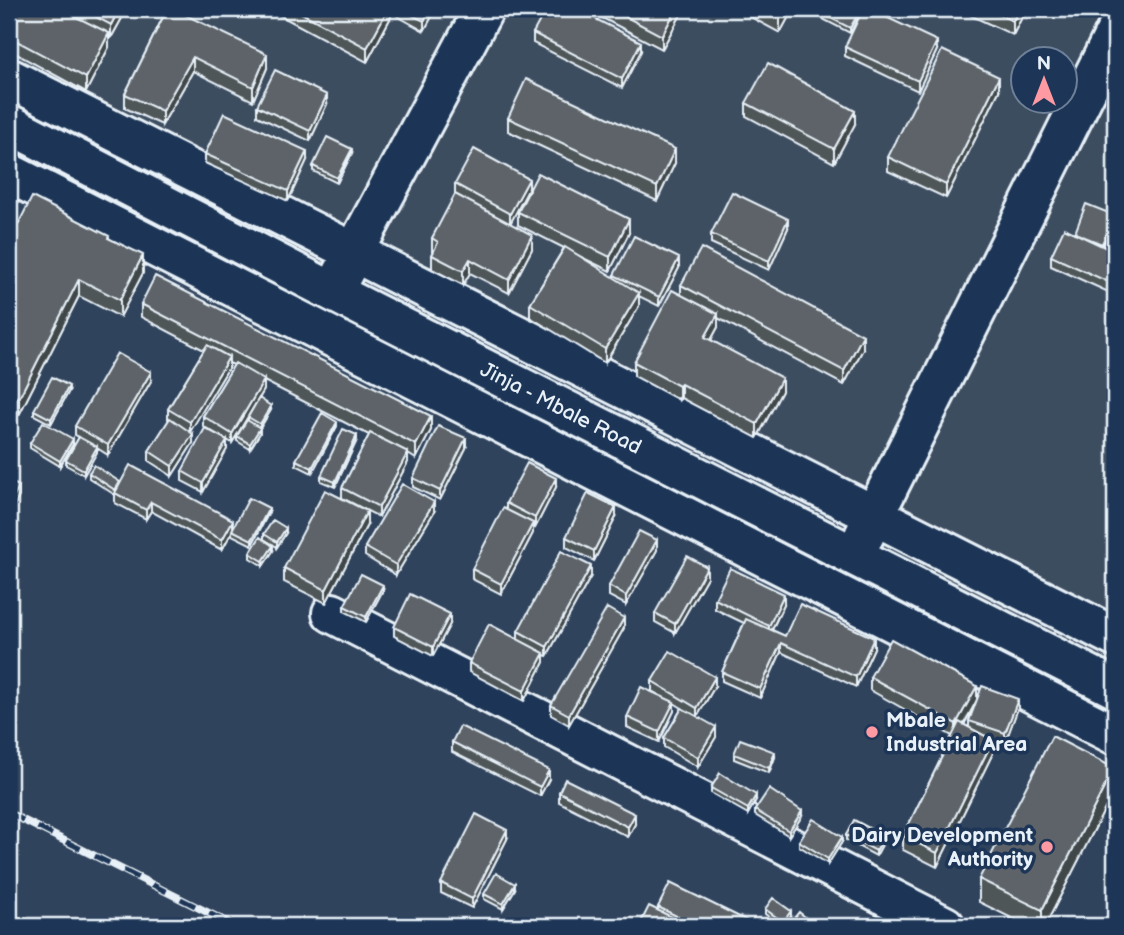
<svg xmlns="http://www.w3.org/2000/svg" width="1124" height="935" viewBox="0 0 1124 935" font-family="'Balsamiq Sans',sans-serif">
	<rect width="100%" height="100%" fill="#30435c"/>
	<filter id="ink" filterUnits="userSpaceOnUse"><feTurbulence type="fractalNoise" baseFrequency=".0143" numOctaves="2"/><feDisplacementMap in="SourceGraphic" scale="14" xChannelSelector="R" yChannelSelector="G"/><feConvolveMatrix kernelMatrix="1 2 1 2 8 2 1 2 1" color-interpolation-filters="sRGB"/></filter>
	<g filter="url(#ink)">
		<path fill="#3e4d60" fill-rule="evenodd" d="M9,9H1115V682L862,531L9,71ZM1023,60H1064V102H1023Z"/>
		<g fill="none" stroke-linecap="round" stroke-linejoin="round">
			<defs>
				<path id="minor" d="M9,78L1115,637
					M9,173L1115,735
					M342,275L484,9
					M864,536L1115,33
					M332,613L945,926"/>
				<path id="major" d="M9,124L333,292L1115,688"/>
			</defs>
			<use href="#minor" stroke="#e8f1f8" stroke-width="44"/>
			<use href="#major" stroke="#e8f1f8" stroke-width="44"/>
			<use href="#minor" stroke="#1d3557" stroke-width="38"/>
			<use href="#major" stroke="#1d3557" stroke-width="38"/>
			<defs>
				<path id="rail" d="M9,813L235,926"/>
			</defs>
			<use href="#rail" stroke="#e8f1f8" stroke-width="8"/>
			<use href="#rail" stroke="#1d3557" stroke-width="5" stroke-dasharray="16" stroke-linecap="butt"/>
		</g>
		<path fill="#505659" stroke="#e8f1f8" stroke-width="2" fill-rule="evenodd" d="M9,9H127L111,38H109V47L86,92L9,50Z
			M167,9L267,68L253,101L193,71L162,125L125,108V94Z
			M268,9H393L391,11V17L367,62Z
			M397,9H436L424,31L397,16Z
			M585,9H684L662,49Z
			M736,9H793L780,33Z
			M811,9H861V13L850,33L811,13Z
			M961,9H1026L1013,35L961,11Z
			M533,33L641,51L622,88L533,43Z
			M845,47L937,50L918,91L845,56Z
			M999,91L946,198L888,171V157Z
			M746,103L855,124L834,163L746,116Z
			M327,104L310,141L257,116V106Z
			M508,118L675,163L657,201L508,131Z
			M352,153L337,183L313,171V166Z
			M205,154L307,160L288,201L205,163Z
			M455,184L529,188L510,223L532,249L509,293L470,273L463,285L432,269V255L433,253L432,252V238L460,197L455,194Z
			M518,212L629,233L610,271L575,254L614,278V275L679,268L659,306L639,296V306L605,363L530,317V304L564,248L518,225Z
			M1114,220L1103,246L1115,252V295L1051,266V256L1075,234Z
			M1115,221V251L1109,248V234Z
			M788,228L769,270L711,243V234Z
			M109,238L143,273L120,317L79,296L19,415L9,410V242Z
			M681,285L863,349L844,385L718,318V327L711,340L782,391L757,438L681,398L679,400L634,376V362L681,294Z
			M141,304L431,430L416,459L408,454V462L379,517L342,498V488L369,435L264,381V390L254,407L271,410L260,428V433L250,449L237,441V436L248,420V417L232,443L227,440V449L203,492L182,481V471L223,438L203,426V416L234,365L229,363V367L190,431L193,443L172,476L149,461V451L169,420L168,419V409L204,350L141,317Z
			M151,381L108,455L97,448V452L84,475L66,465V460L79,437L75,435V426Z
			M69,391L51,424L34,415V410Z
			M337,426L312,473L296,465V460Z
			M357,440L335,487L321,481V476Z
			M30,443L73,444L60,466L30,448Z
			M466,448L440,500L413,487V478Z
			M89,473L233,529L269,512L252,545L232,535V530L222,550L151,511L146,519L115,503V494V495L89,478Z
			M9,481L19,496L11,513L9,512Z
			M556,487L535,528L533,526V533L501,594L472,579V569L506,510V503Z
			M434,512L396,575L365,556V547Z
			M616,517L594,561L566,547V537Z
			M367,525L326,603L284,582V568Z
			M1115,531V560L1111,558V541Z
			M286,533L277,547L264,539V534Z
			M657,550L626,605L609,596V586Z
			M273,551L263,566L250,558V553Z
			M591,576L547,656L544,655V662L524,701L469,672V663L518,639V631Z
			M707,577L675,633L655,622V613Z
			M383,590L366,622L344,611V606Z
			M715,599L784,604L772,630L785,636L874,648L856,687L781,652L760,698L722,681V672L744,623L715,609Z
			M450,624L433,656L394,636V627Z
			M624,628L569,725L551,715V705Z
			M870,677L1018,708L1005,743L987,736L993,753L937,867L903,850V836L952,736L870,690ZM975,703L969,721V727L964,725Z
			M652,681L715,686L697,717L716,737L698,767L664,747V738L682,708L674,703V711L659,742L627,727V717L660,696L652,691Z
			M452,742L549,779L540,796L452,752Z
			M734,754L775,757L769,773L734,759Z
			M711,788L756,800L748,814L711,793Z
			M1114,791L1045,926H1028L979,902V879Z
			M559,792L635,824L628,837L559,802Z
			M755,810L802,816L789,836L755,815Z
			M846,835L884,841L876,856L846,840Z
			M507,839L472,908L441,893V883Z
			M799,841L842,842L828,864L799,846Z
			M515,889L503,909L484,899V894Z
			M658,907L758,926H639L658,911Z
			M765,909L791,916L784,926H781L765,914Z"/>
		<path fill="#414649" stroke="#e8f1f8" stroke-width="2" d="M119,9H127L111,38V25Z
			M388,9H391V17L367,62V48Z
			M431,9H436L424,31V21Z
			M676,9H684L662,49V36Z
			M785,9H793L780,33V19Z
			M861,9V13L850,33V28Z
			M1019,9H1026L1013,35V21Z
			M109,33V47L86,92V78Z
			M937,41V50L918,91V81Z
			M641,42V51L622,88V79Z
			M267,54V68L253,101V87Z
			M193,57V71L162,125V111Z
			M999,77V91L946,198V185Z
			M327,95V104L310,141V131Z
			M855,111V124L834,163V149Z
			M352,149V153L337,183V178Z
			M675,149V163L657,201V187Z
			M307,151V160L288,201V191Z
			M529,179V188L510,224V214Z
			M1114,215V220L1102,249V244Z
			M629,219V233L610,271V257Z
			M788,219V228L769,270V261Z
			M532,235V249L509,293V280Z
			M143,255V273L120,317V300Z
			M679,258V268L659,306V297Z
			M470,259V273L463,285V271Z
			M79,279V296L19,415V398Z
			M639,293V306L605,363V349Z
			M718,314V327L705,351V337Z
			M863,335V349L844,385V371Z
			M229,357V367L190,432V422Z
			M151,372V381L108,455V445Z
			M782,378V391L757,438V424Z
			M264,380V390L232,443V434Z
			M681,384V398L679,400V386Z
			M69,386V391L51,424V419Z
			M271,406V410L260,428V433L250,449V444L260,428V424Z
			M431,416V430L416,459V445Z
			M337,422V426L312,473V468Z
			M193,434V443L172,476V466Z
			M357,435V440L335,487V482Z
			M466,438V448L440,500V491Z
			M73,439V444L60,466V461Z
			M227,440V449L203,492V483Z
			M97,447V452L84,475V470Z
			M408,452V462L379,517V507Z
			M556,478V487L535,528V518Z
			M19,486V496L11,513V503Z
			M151,502V511L146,519V510Z
			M434,502V512L396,575V565Z
			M616,507V517L594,561V551Z
			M269,508V512L252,545V540Z
			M367,511V525L326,603V590Z
			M233,520V530L222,550V540Z
			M533,523V533L501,594V584Z
			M286,528V533L277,547V542Z
			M657,540V550L626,605V596Z
			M273,546V551L263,566V561Z
			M591,566V576L547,656V647Z
			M707,567V577L675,633V624Z
			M383,585V590L366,622V617Z
			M784,594V604L769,635V626Z
			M450,614V624L433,656V647Z
			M624,618V628L569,725V715Z
			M874,638V648L856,687V677Z
			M781,643V652L760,698V689Z
			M544,653V662L524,701V691Z
			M715,677V686L697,717V708Z
			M977,686V700L956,738V724Z
			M1018,699V708L1005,743V733Z
			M674,702V711L659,742V732Z
			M716,727V737L698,767V757Z
			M993,740V753L937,867V853Z
			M775,752V757L769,773V768Z
			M1114,768V791L1045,926H1042V910Z
			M549,770V779L540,796V787Z
			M756,795V800L748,814V809Z
			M802,811V816L789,836V831Z
			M635,814V824L628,837V827Z
			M507,830V839L472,908V899Z
			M884,836V841L876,856V851Z
			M842,837V842L828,864V859Z
			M515,884V889L503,909V904Z
			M791,911V916L783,926V922Z"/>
		<path fill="#5d6468" stroke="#e8f1f8" stroke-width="2" d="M9,9H60L109,33L86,78L9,37Z
			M81,9H119L111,25Z
			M167,9H173L267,54L253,87L193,57L162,111L125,94Z
			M294,9H388L367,48Z
			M400,9H431L424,21Z
			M546,9H576L641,42L622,79L533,33Z
			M611,9H676L662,36Z
			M761,9H785L780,19Z
			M813,9H861L850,28Z
			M863,9H869L937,41L918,81L845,47Z
			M986,9H1019L1013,21Z
			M942,50L999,77L946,185L888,157Z
			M768,63L855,111L834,149L746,103Z
			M275,70L327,95L310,131L257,106Z
			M526,79L675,149L657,187L508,118Z
			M224,113L307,151L288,191L205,154Z
			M327,137L352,149L337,178L313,166Z
			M474,149L529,179L510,214L455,184Z
			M538,173L629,219L610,257L518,212Z
			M732,192L788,219L769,261L711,234Z
			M455,194L532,235L509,280L470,259L463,271L432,255L438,242L432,238Z
			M32,197L109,236L108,238L143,255L120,300L79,279L19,398L9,393V242Z
			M1086,204L1114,215L1102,244L1075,233Z
			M1115,221V237L1109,234Z
			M1064,228L1115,252V285L1051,256Z
			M634,236L679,258L659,297L614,275Z
			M565,247L639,293L605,349L530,304Z
			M701,248L863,335L844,371L681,285Z
			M155,276L431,416L416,445L141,304Z
			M672,290L718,314L705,337L782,378L757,424L681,384L679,386L634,362Z
			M207,345L229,357L190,422L168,409Z
			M117,353L151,372L108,445L75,426Z
			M235,363L264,380L232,434L203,416Z
			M52,377L69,386L51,419L34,410Z
			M259,398L271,406L260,424L248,417Z
			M322,413L337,422L312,468L296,460Z
			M170,418L193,434L172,466L149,451Z
			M247,420L260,428L250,444L237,436Z
			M43,422L73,439L60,461L30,443Z
			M438,426L466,438L440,491L413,478Z
			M205,428L227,440L203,483L182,471Z
			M343,429L357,435L335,482L321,476Z
			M370,433L408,452L379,507L342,488Z
			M79,437L97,447L84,470L66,460Z
			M527,463L556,478L535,518L506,503Z
			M94,465L120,482L115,490L89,473Z
			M130,465L233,520L222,540L151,502L146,510L115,493Z
			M9,481L19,486L11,503H9Z
			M402,484L434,502L396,565L365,547Z
			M325,490L367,511L326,590L284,568Z
			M588,493L616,507L594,551L566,537Z
			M249,498L269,508L252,540L232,530Z
			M503,508L533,523L501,584L472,569Z
			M273,520L286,528L277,542L264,534Z
			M639,531L657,540L626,596L609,586Z
			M1115,531V543L1111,541Z
			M260,537L273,546L263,561L250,553Z
			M561,551L591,566L547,647L518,631Z
			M687,556L707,567L675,624L655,613Z
			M730,568L784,594L769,626L715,599Z
			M361,574L383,585L366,617L344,606Z
			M410,594L450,614L433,647L394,627Z
			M800,604L874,638L856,677L781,643L760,689L722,672L746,619L785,636Z
			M607,608L624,618L569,715L551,705Z
			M489,624L544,653L524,691L469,663Z
			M891,639L977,686L956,724L870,677Z
			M670,651L715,677L697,708L652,681Z
			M982,686L1018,699L1005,733L969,721Z
			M641,687L674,702L659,732L627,717Z
			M682,708L716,727L698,757L664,738Z
			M959,722L993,740L937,853L903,836Z
			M460,726L549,770L540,787L452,742Z
			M1052,736L1114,768L1042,910L979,879Z
			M740,739L775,752L769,768L734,754Z
			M720,773L756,795L748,809L711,788Z
			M565,779L635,814L628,827L559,792Z
			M769,789L802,811L789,831L755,810Z
			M476,814L507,830L472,899L441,883Z
			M813,819L842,837L828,859L799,841Z
			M854,820L884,836L876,851L846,835Z
			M496,873L515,884L503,904L484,894Z
			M670,883L758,926H697L658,907Z
			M773,898L791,911L783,922L765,909Z
			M649,906L690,926H639Z
			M799,912L815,925L814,926H794L790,923Z"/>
	</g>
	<g fill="#ff9aa2" stroke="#1d3557" stroke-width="2.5">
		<circle cx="872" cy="732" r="7"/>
		<circle cx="1047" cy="847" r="7"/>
	</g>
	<g text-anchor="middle" stroke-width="7" stroke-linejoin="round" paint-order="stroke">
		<g font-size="21" fill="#e8f1f8" stroke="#1d3557">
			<text transform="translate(561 408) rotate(27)" y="7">Jinja - Mbale Road</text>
		</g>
		<g font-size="21" font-weight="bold" fill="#e8f1f8" stroke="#1d3557" text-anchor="start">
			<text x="886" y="727">Mbale<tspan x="886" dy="24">Industrial Area</tspan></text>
			<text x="1033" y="842" text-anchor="end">Dairy Development<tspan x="1033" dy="24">Authority</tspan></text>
		</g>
	</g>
	<rect width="1124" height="935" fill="none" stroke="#1d3557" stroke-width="35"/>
	<rect x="18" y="18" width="1089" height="900" fill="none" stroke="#e8f1f8" stroke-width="2.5" filter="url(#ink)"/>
	<g transform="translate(1044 80)"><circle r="33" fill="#1d3557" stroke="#6e8097" stroke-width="2"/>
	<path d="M0-5L12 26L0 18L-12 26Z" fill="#ff9aa2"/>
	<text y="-10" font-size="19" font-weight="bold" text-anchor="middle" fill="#e8f1f8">N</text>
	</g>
</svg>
